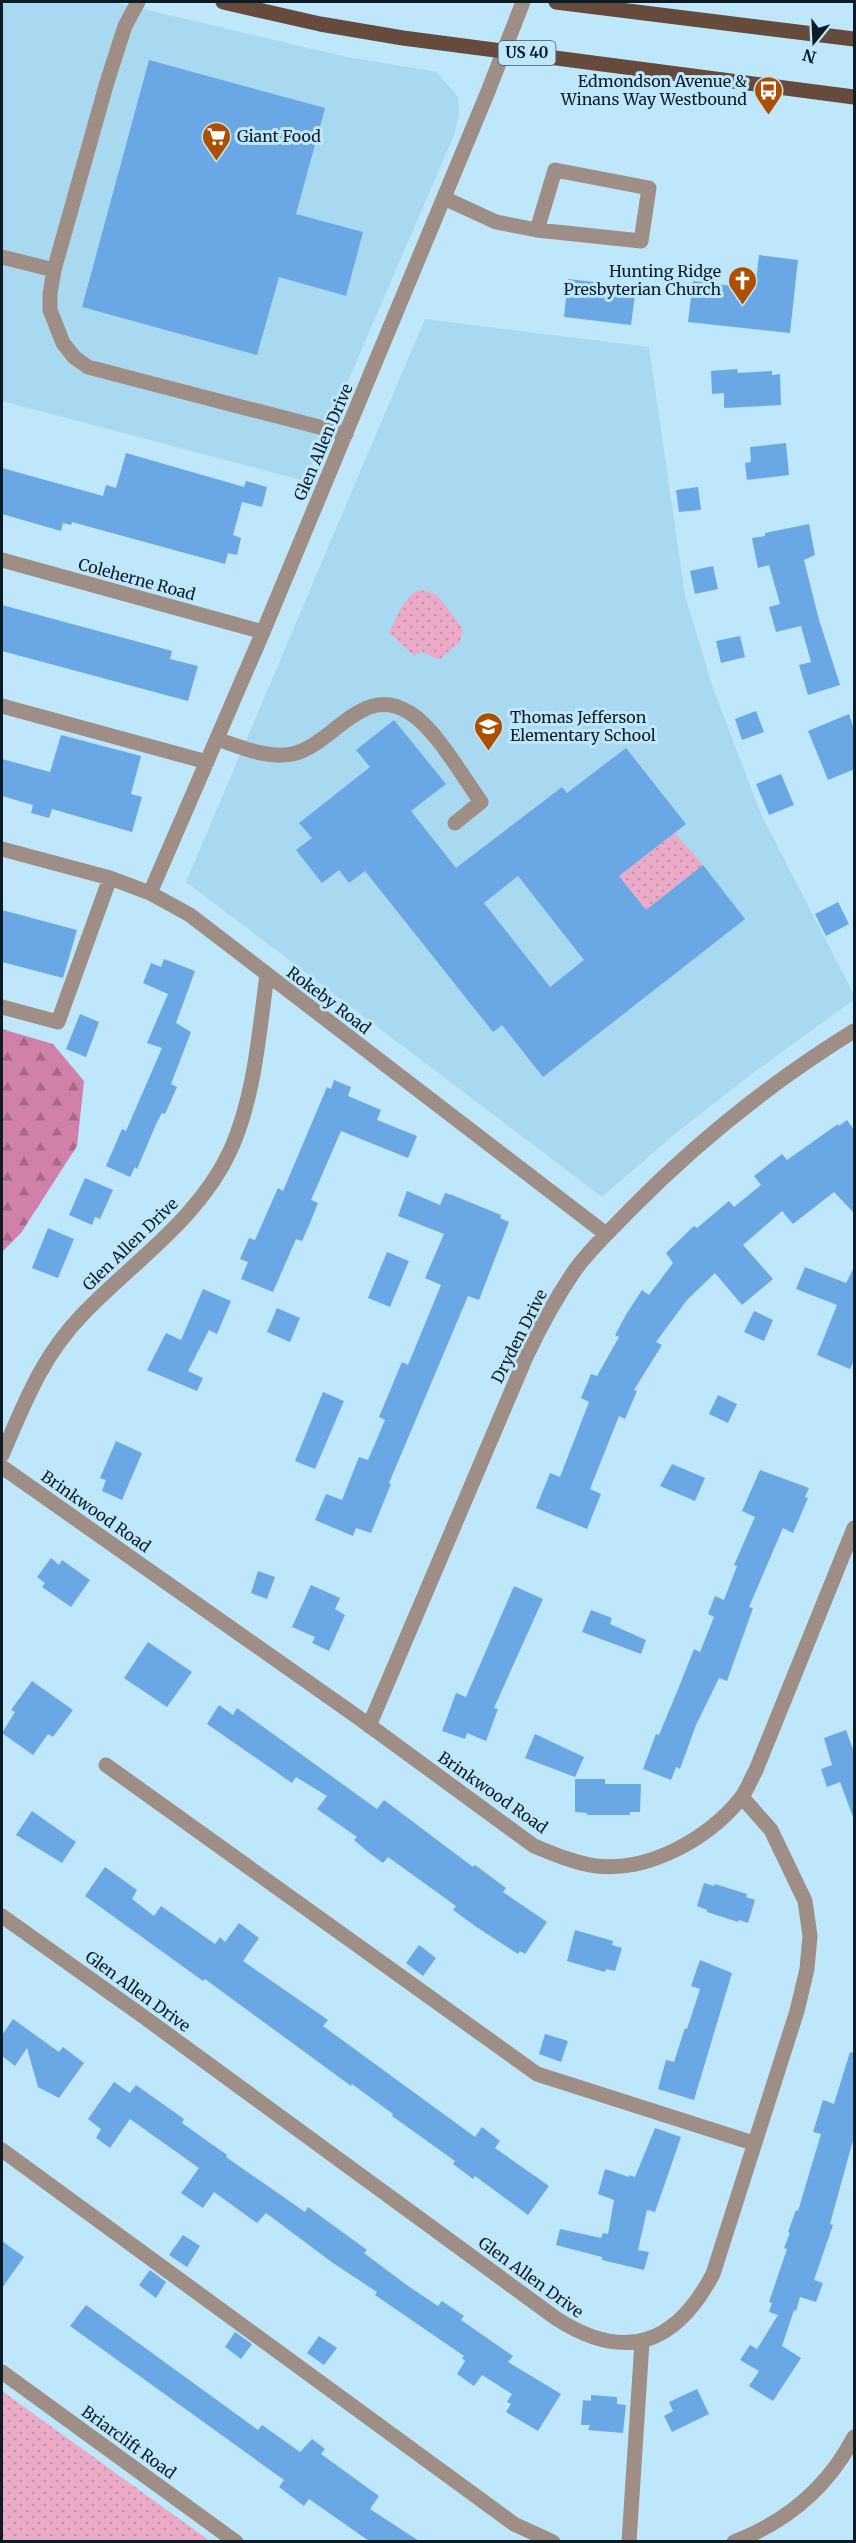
<svg xmlns="http://www.w3.org/2000/svg" width="856" height="2543" viewBox="0 0 856 2543" font-family="Merriweather,serif">
	<defs>
		<pattern id="forest-firs" width="22" height="20" patternUnits="userSpaceOnUse" patternTransform="scale(1.5)"><rect width="22" height="20" fill="#d181a9"/><path d="M5 1l3.5 6h-7zM16 11l3.5 6h-7z" fill="#a86989"/></pattern>
		<pattern id="park-dots" width="8" height="8" patternUnits="userSpaceOnUse" patternTransform="scale(1.5)"><rect width="8" height="8" fill="#eaaac8"/><path d="M2 2h.1M6 6h.1" fill="none" stroke="#c892ac" stroke-width="1.8" stroke-linecap="round"/></pattern>
	</defs>
	<rect width="100%" height="100%" fill="#bee7fb"/>
	<path fill="#a9d9f1" d="M2,2H113L347,57L437,72L458,97L459,115L454,135L305,481L2,401Z
		M425,319L649,347L685,596L713,688L761,814L854,995V1000L753,1073L676,1133L602,1197L186,882Z"/>
	<path fill="url(#forest-firs)" d="M2,1029L53,1044L84,1081L77,1146L21,1233L2,1252Z"/>
	<path fill="url(#park-dots)" d="M421,590L437,595L463,629L460,642L439,660L421,651L415,656L389,633C397,618 404,594 421,590Z
		M675,833L703,865L646,910L619,876Z
		M2,2391L210,2541H2Z"/>
	<path fill="#6aa8e5" fill-rule="evenodd" d="M149,60L325,108L296,214L363,232L346,296L279,277L257,355L82,307Z
		M759,255L798,260L790,333L688,322L693,281L755,289Z
		M568,279L636,287L631,325L564,317Z
		M737,369L738,373L772,371V375L780,374L781,405L724,408V393L712,394L711,371Z
		M786,443L789,475L747,480L745,463L751,462L750,447Z
		M126,453L244,487L246,481L267,487L262,507L242,502L233,535L241,538L237,555L228,553L225,564L72,522L71,525L63,523L61,531L2,514V468L103,496L106,485L116,488Z
		M698,487L701,510L679,512L676,490Z
		M809,524L815,555L804,560L819,620L840,685L808,695L799,665L811,662L801,626L776,632L769,607L780,604L769,565L758,568L752,538L765,536V533Z
		M713,566L718,589L695,594L690,571Z
		M2,605L172,651L170,659L198,666L188,701L2,651Z
		M740,636L745,657L721,663L716,641Z
		M756,711L764,732L742,740L735,719Z
		M849,714L855,732V769L828,780L808,731Z
		M394,720L446,784L411,811L456,868L562,787L567,793L626,748L686,824L619,876L646,910L703,865L745,919L543,1077L502,1025L493,1032L365,871L349,883L339,870L322,883L296,850L312,838L299,823L370,767L356,750ZM518,876L584,960L550,987L484,903Z
		M61,735L141,756L131,794L142,797L132,832L52,809L49,818L31,813L33,805L2,796V759L50,772Z
		M781,774L794,805L769,815L756,784Z
		M838,902L849,924L826,936L815,914Z
		M2,910L77,930L63,978L2,962Z
		M164,959L195,971L176,1023L191,1032L171,1084L177,1087L165,1114L162,1113L157,1122L137,1169L135,1167L130,1177L106,1166L122,1129L126,1131L162,1048L147,1043L168,994L143,983L151,963L161,967Z
		M80,1014L99,1022L86,1057L66,1049Z
		M334,1080L351,1087L348,1096L381,1110L377,1120L417,1136L408,1158L341,1131L311,1200L318,1203L310,1223L302,1241L296,1239L273,1292L241,1279L248,1262L240,1259L249,1238L255,1240L278,1188L283,1191L327,1087L331,1089Z
		M847,1120L855,1131V1214L834,1192L793,1224L782,1211L743,1245L773,1279L742,1305L715,1273L687,1300L656,1342L662,1345L634,1390L637,1391L625,1419L619,1416L590,1489L601,1494L587,1529L536,1508L550,1473L560,1477L589,1402L581,1398L591,1374L597,1376L619,1337L615,1335L627,1313L642,1290L649,1295L673,1263L666,1253L694,1226L697,1228L729,1201L734,1207L761,1185L754,1176L782,1154L787,1160L838,1124L839,1126Z
		M85,1178L113,1190L100,1219L95,1217L92,1225L69,1215Z
		M407,1191L440,1205L445,1193L452,1195L501,1215L500,1218L509,1222L479,1300L468,1296L389,1483L391,1484L371,1533L356,1528L353,1536L315,1520L326,1494L342,1500L359,1457L368,1460L385,1420L379,1417L402,1362L408,1365L441,1285L425,1278L444,1234L398,1216Z
		M48,1228L74,1239L58,1278L32,1268Z
		M387,1252L409,1261L390,1307L368,1298Z
		M855,1265V1358L850,1369L817,1355L837,1305L796,1289L805,1267L846,1283Z
		M203,1289L231,1301L217,1334L209,1330L188,1371L203,1378L197,1391L147,1370L166,1333L181,1340Z
		M277,1308L300,1318L290,1342L267,1332Z
		M754,1311L773,1320L764,1341L744,1332Z
		M323,1392L344,1401L315,1469L295,1461Z
		M718,1395L737,1404L728,1423L709,1414Z
		M116,1441L142,1453L122,1500L102,1491L106,1480L100,1478Z
		M672,1464L705,1478L695,1501L660,1486Z
		M760,1470L809,1488L805,1497L808,1498L793,1533L783,1528L749,1607L753,1608L727,1681L719,1678L696,1725L680,1769L676,1767L671,1780L643,1769L656,1734L659,1735L679,1687L694,1649L700,1652L714,1617L708,1614L715,1596L724,1600L737,1566L734,1565L755,1517L742,1511Z
		M51,1558L59,1565L62,1560L90,1580L71,1607L42,1587L45,1583L37,1577Z
		M258,1571L275,1577L267,1599L251,1593Z
		M311,1585L340,1598L335,1609L345,1615L329,1651L312,1643L315,1637L292,1627Z
		M514,1586L543,1599L494,1708L498,1709L486,1741L467,1733L465,1739L442,1731L456,1693L466,1697Z
		M591,1610L612,1618L610,1624L646,1640L641,1654L582,1632Z
		M148,1642L192,1672L167,1707L124,1678Z
		M32,1681L73,1710L53,1737L48,1734L33,1755L2,1733L15,1712L11,1710Z
		M219,1705L233,1715L237,1708L377,1809L384,1800L473,1867L475,1865L506,1888L503,1892L547,1922L525,1954L520,1951L518,1954L478,1928L453,1910L456,1906L388,1857L383,1863L368,1852L354,1840L357,1837L317,1809L327,1796L296,1777L292,1783L207,1724Z
		M846,1730L855,1755L853,1817L840,1782L827,1787L821,1769L832,1765L824,1738Z
		M535,1734L584,1757L575,1777L525,1758Z
		M575,1779H605V1784H641L640,1812H630V1815H587V1813L575,1812Z
		M32,1811L76,1842L62,1863L16,1835Z
		M105,1867L137,1890L132,1899L154,1916L161,1906L215,1944L220,1937L225,1942L239,1923L259,1938L243,1961L328,2020L323,2026L475,2137L482,2127L500,2141L495,2148L549,2186L528,2215L475,2176L473,2179L453,2164L455,2161L392,2116L393,2114L352,2084L351,2086L205,1979L203,1981L85,1896Z
		M704,1883L714,1886L715,1884L747,1894L746,1897L755,1900L748,1923L739,1920L738,1922L707,1912V1910L697,1906Z
		M575,1930L613,1941L612,1945L622,1948L615,1971L606,1969L605,1972L567,1961Z
		M419,1945L436,1958L423,1976L406,1963Z
		M700,1960L732,1973L694,2100L658,2089L666,2060L674,2062L685,2028L687,2029L700,1989L691,1986Z
		M13,2019L59,2052L63,2047L84,2063L59,2098L38,2087L27,2048L15,2066L2,2056V2035Z
		M545,2034L568,2041L561,2062L539,2054Z
		M850,2052L855,2053V2133L830,2224L833,2225L814,2280L823,2283L816,2302L800,2297L796,2311L794,2310L782,2346L801,2358L773,2401L749,2386L759,2371L740,2360L750,2345L757,2349L778,2315L769,2312L772,2303L769,2302L787,2249L784,2248L790,2233L788,2232L796,2210L798,2211L821,2134L813,2132L823,2100L834,2104Z
		M114,2082L130,2093L136,2085L184,2119L182,2123L227,2155L226,2157L305,2212L308,2207L367,2250L364,2253L408,2286L438,2306L442,2301L464,2316L461,2320L513,2356L508,2362L561,2394L538,2431L506,2412L511,2404L507,2402L512,2394L482,2375L474,2386L457,2374L465,2361L462,2358L464,2356L375,2295L377,2292L333,2263L266,2213L257,2223L214,2192L203,2208L181,2193L199,2168L130,2119L110,2148L96,2138L101,2129L88,2119Z
		M655,2128L681,2137L655,2212L647,2210L638,2250L649,2252L644,2270L602,2260V2257L556,2245L560,2229L601,2238L603,2233L608,2234L614,2200L598,2194L605,2169L629,2177V2175L635,2177Z
		M183,2235L200,2246L187,2267L169,2255Z
		M2,2241L24,2257L2,2288Z
		M150,2270L166,2282L156,2298L139,2285Z
		M86,2305L258,2430L262,2425L300,2452L312,2439L325,2449L321,2454L379,2496L370,2509L419,2541H369L309,2499L304,2506L279,2487L284,2480L70,2326Z
		M235,2332L252,2344L241,2359L225,2347Z
		M319,2336L337,2348L324,2365L307,2353Z
		M697,2389L709,2414L672,2432L664,2416L673,2411L669,2402Z
		M591,2395L617,2397V2404L626,2405L623,2433L588,2430L590,2425H581L583,2400L591,2401Z"/>
	<g fill="none" stroke-linecap="round" stroke-linejoin="round">
		<path stroke="#9e8e86" stroke-width="15" d="M138,2L125,26L107,82L54,270L50,294V310L63,343L74,357L88,367L346,434
			M444,198L496,222L537,230L641,241L649,188L555,170L537,230
			M2,257L54,270
			M2,560L263,632
			M2,706L207,762
			M217,739C241,747 267,759 292,754C334,745 362,682 410,713C435,728 463,777 481,802L455,823
			M2,849L110,878L150,893L190,915L606,1234
			M150,893L263,632L487,94L523,2
			M2,1007L58,1022L110,878
			M2,1455C25,1402 42,1356 83,1314C134,1261 200,1218 231,1149C255,1095 259,1032 267,975
			M2,1467L359,1718L534,1846C554,1854 574,1863 596,1866C649,1872 708,1839 741,1798C747,1790 751,1779 756,1770L854,1528
			M369,1726L526,1357C540,1327 556,1298 575,1270C591,1248 612,1229 630,1210C697,1142 773,1081 854,1031
			M106,1765L537,2074L753,2143
			M2,1916L144,2017L557,2319C626,2363 676,2344 713,2274L797,2011L807,1969L810,1936L805,1901L771,1830L742,1797
			M2,2150L514,2524L553,2542
			M2,2372L236,2542
			M629,2542L642,2342
			M734,2542C786,2522 828,2487 854,2437"/>
		<path stroke="#664b3d" stroke-width="15" d="M223,2L320,24L403,38L854,97
			M556,2L854,39"/>
	</g>
	<defs>
		<symbol id="bus-pin" viewBox="-11 -11 22 30"><path d="M0 17L-7.5 6A9.5 9.5 0 1 1 7.5 6Z" fill="#ae4f00" stroke="#bee7fb"/><path d="M-5-6H5V4H4V6H2V4H-2V6H-4V4H-5ZM-3.5-4V0h7V-4ZM-3.5 1.2v1.5H-2V1.2ZM2 1.2v1.5H3.5V1.2Z" fill="#fff"/></symbol>
		<symbol id="supermarket-pin" viewBox="-11 -11 22 30"><path d="M0 17L-7.5 6A9.5 9.5 0 1 1 7.5 6Z" fill="#ae4f00" stroke="#bee7fb"/><path d="M-6-5.5h2.5l.6 2H6L4.5 2H-2.5L-4.4-4H-6ZM-1.5 3.2a1.3 1.3 0 1 0 .1 0ZM3 3.2a1.3 1.3 0 1 0 .1 0Z" fill="#fff"/></symbol>
		<symbol id="church-pin" viewBox="-11 -11 22 30"><path d="M0 17L-7.5 6A9.5 9.5 0 1 1 7.5 6Z" fill="#ae4f00" stroke="#bee7fb"/><path d="M-1.2-6h2.4v3.5h3.3v2.4h-3.3V6h-2.4V-.1h-3.3v-2.4h3.3Z" fill="#fff"/></symbol>
		<symbol id="school-pin" viewBox="-11 -11 22 30"><path d="M0 17L-7.5 6A9.5 9.5 0 1 1 7.5 6Z" fill="#ae4f00" stroke="#bee7fb"/><path d="M0-5L7-2L0 1L-7-2ZM-4 1L0 2.5L4 1V4Q0 6-4 4Z" fill="#fff"/></symbol>
	</defs>
	<g fill-rule="evenodd">
		<use href="#bus-pin" x="752" y="74" width="33" height="45"/>
		<use href="#supermarket-pin" x="200" y="120" width="33" height="45"/>
		<use href="#church-pin" x="726" y="264" width="33" height="45"/>
		<use href="#school-pin" x="472" y="710" width="33" height="45"/>
	</g>
	<g text-anchor="middle" stroke-width="6" stroke-linejoin="round" paint-order="stroke">
		<rect fill="#bee7fb" stroke="#425964" stroke-width="1.5" x="498.5" y="41" width="57" height="24" rx="4.5"/>
		<g font-size="15" font-weight="bold" fill="#0d1c24">
			<text x="527" y="58">US 40</text>
		</g>
		<g font-size="16" fill="#0d1c24" stroke="#bee7fb" text-anchor="end">
			<text x="747" y="87">Edmondson Avenue &amp;<tspan x="747" dy="18">Winans Way Westbound</tspan></text>
			<text x="237" y="142" text-anchor="start">Giant Food</text>
			<text x="721" y="277">Hunting Ridge<tspan x="721" dy="18">Presbyterian Church</tspan></text>
			<text x="510" y="723" text-anchor="start">Thomas Jefferson<tspan x="510" dy="18">Elementary School</tspan></text>
		</g>
		<g font-size="16" fill="#0d1c24" stroke="#bee7fb">
			<text transform="translate(323 442) rotate(-67)" y="6">Glen Allen Drive</text>
			<text transform="translate(137 579) rotate(15)" y="6">Coleherne Road</text>
			<text transform="translate(329 1000) rotate(37)" y="6">Rokeby Road</text>
			<text transform="translate(130 1244) rotate(-44)" y="6">Glen Allen Drive</text>
			<text transform="translate(519 1336) rotate(-63)" y="6">Dryden Drive</text>
			<text transform="translate(96 1511) rotate(35)" y="6">Brinkwood Road</text>
			<text transform="translate(493 1792) rotate(35)" y="6">Brinkwood Road</text>
			<text transform="translate(138 1991) rotate(36)" y="6">Glen Allen Drive</text>
			<text transform="translate(531 2277) rotate(36)" y="6">Glen Allen Drive</text>
			<text transform="translate(129 2442) rotate(36)" y="6">Briarclift Road</text>
		</g>
	</g>
	<rect width="856" height="2543" fill="none" stroke="#0d1c24" stroke-width="6"/>
	<g transform="translate(814 42) rotate(198)" stroke="#bee7fb" stroke-width="4.5" paint-order="stroke">
	<path d="M0-4.5L10 22L0 15L-10 22Z" fill="#0d1c24"/>
	<text y="-9" font-size="16" font-weight="bold" text-anchor="middle" fill="#0d1c24">N</text>
	</g>
</svg>
